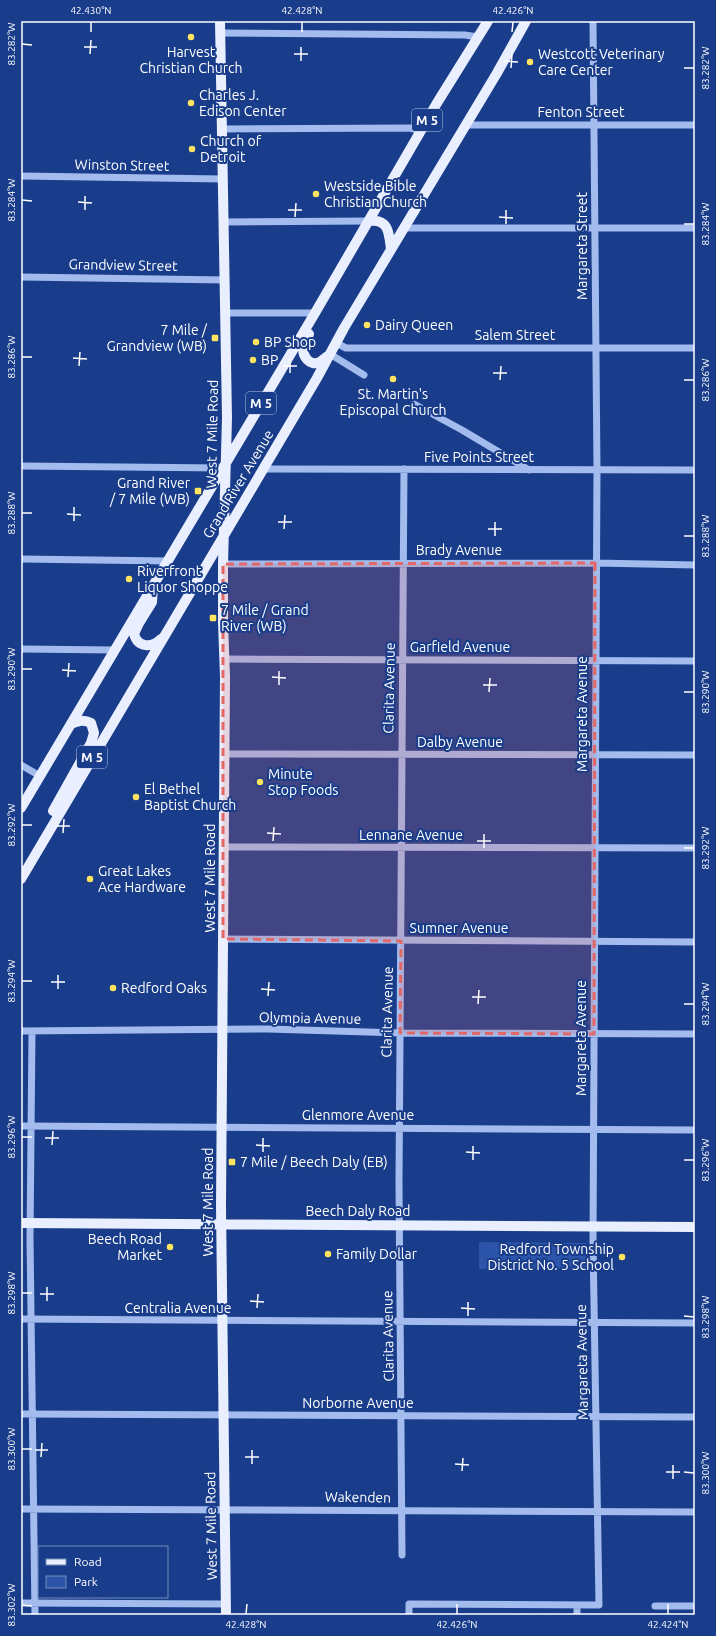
<svg xmlns="http://www.w3.org/2000/svg" width="716" height="1636" viewBox="0 0 716 1636" font-family="Ubuntu,sans-serif">
	<rect width="100%" height="100%" fill="#193d8a"/>
	<path fill="#2c54a8" d="M479,1242L586,1243V1269H479Z"/>
	<g fill="none" stroke-linecap="round" stroke-linejoin="round">
		<path stroke="#a3bbed" stroke-width="7" d="M220,33L465,35L478,37
			M466,125H695
			M222,129L410,128L421,131
			M21,176L223,179
			M224,222L369,221
			M405,228H695
			M21,277L225,280
			M226,313H315
			M336,343L346,348H695
			M330,354L364,375
			M414,404L462,430L529,470
			M21,466L222,468
			M263,469L695,470
			M21,559L168,561
			M223,564L595,563L695,565
			M21,649L115,650
			M224,659L695,661
			M224,754L695,755
			M21,765L40,776
			M224,847L695,848
			M223,939L695,942
			M21,1031L268,1029L400,1033L695,1034
			M32,1031L30,1238L35,1615
			M21,1126L695,1130
			M21,1319L695,1323
			M21,1414L695,1417
			M21,1509L695,1512
			M402,1555L399,1182L404,469
			M21,1603L226,1604
			M655,1606H695
			M409,1615V1604L599,1605L593,1243L597,470L593,21
			M577,1615V1605"/>
		<path stroke="#e9efff" stroke-width="10" d="M220,21L227,418L223,564V622L225,677L221,1207L226,1615
			M369,221C389,218 389,234 391,249
			M309,334C307,338 305,342 304,346C301,356 310,367 320,362C323,360 326,357 328,356
			M153,588L152,602L139,623L134,634C138,648 152,648 161,639
			M21,808L315,313L437,103L488,21
			M53,811L91,743L94,733L91,723C83,719 79,721 71,724
			M21,879L317,378L344,328L497,73L526,21
			M21,1223L695,1227"/>
	</g>
	<path fill="#e26868" fill-opacity="0.2" stroke="#e26868" stroke-width="3" stroke-dasharray="8 5" stroke-linejoin="round" d="M595,563L594,1034L400,1033L401,941L223,939V564Z"/>
	<path fill="none" stroke="#fff" stroke-width="1.5" d="M91,32V22M302,32V22M512,32L513,22M22,44L32,45M84,47H97M90,54L91,40M294,54H308M301,61V47M504,61L518,62M511,68L512,54M684,68H694M22,200L32,201M78,202L92,203M85,210V196M288,210H302M295,217L296,203M499,217L513,218M506,224V210M684,224H694M22,357H32M73,358L87,359M79,366L80,352M283,366H297M290,373V359M493,373H507M500,380L501,366M684,380H694M22,513H32M67,514L81,515M74,521V507M278,522H292M284,529L285,515M488,529H502M495,536V522M684,536H694M22,669H32M62,670L76,671M68,677L69,663M272,677L286,678M279,685V671M483,685H497M489,692L490,678M684,692H694M22,825H32M56,826H70M63,833L64,819M267,833L281,834M273,841L274,827M477,841H491M484,848V834M684,848H694M22,981H32M51,982H65M58,989V975M261,989L275,990M268,996L269,982M472,997H486M478,1004L479,990M684,1004H694M22,1137H32M45,1138H59M52,1145L53,1131M256,1145L270,1146M263,1152V1138M466,1152L480,1153M473,1160V1146M684,1160H694M22,1293H32M40,1294H54M47,1301V1287M250,1301L264,1302M257,1308L258,1294M461,1308L475,1309M468,1316V1302M684,1316L694,1317M22,1449H32M35,1450H48M41,1457L42,1443M245,1457H259M252,1464V1450M455,1464L469,1465M462,1471L463,1458M666,1472H680M684,1472L694,1473M673,1479V1465M22,1605L32,1606M246,1614L247,1604M457,1614V1604M668,1614V1604"/>
	<g fill="#ffe45f" stroke="#193d8a" stroke-width="1.5">
		<circle cx="191" cy="37" r="4"/>
		<circle cx="530" cy="62" r="4"/>
		<circle cx="191" cy="103" r="4"/>
		<circle cx="192" cy="149" r="4"/>
		<circle cx="316" cy="194" r="4"/>
		<circle cx="367" cy="325" r="4"/>
		<rect x="211" y="334" width="8" height="8" rx="2"/>
		<circle cx="256" cy="342" r="4"/>
		<circle cx="253" cy="360" r="4"/>
		<circle cx="393" cy="379" r="4"/>
		<rect x="194" y="487" width="8" height="8" rx="2"/>
		<circle cx="129" cy="579" r="4"/>
		<rect x="209" y="614" width="8" height="8" rx="2"/>
		<circle cx="260" cy="782" r="4"/>
		<circle cx="136" cy="797" r="4"/>
		<circle cx="90" cy="879" r="4"/>
		<circle cx="113" cy="988" r="4"/>
		<rect x="228" y="1158" width="8" height="8" rx="2"/>
		<circle cx="170" cy="1247" r="4"/>
		<circle cx="328" cy="1254" r="4"/>
		<circle cx="622" cy="1257" r="4"/>
	</g>
	<g text-anchor="middle" stroke-width="4" stroke-linejoin="round" paint-order="stroke">
		<g fill="#193d8a" stroke="#bac5dc" stroke-width="1">
			<rect x="412" y="109" width="30" height="22" rx="3"/>
			<rect x="246" y="392" width="30" height="22" rx="3"/>
			<rect x="77" y="746" width="30" height="22" rx="3"/>
		</g>
		<g font-size="13" font-weight="bold" fill="#fff">
			<text x="427" y="125">M 5</text>
			<text x="261" y="408">M 5</text>
			<text x="92" y="762">M 5</text>
		</g>
		<g font-size="14" fill="#fff" stroke="#193d8a" text-anchor="start">
			<text x="191" y="57" text-anchor="middle">Harvest<tspan x="191" dy="16">Christian Church</tspan></text>
			<text x="538" y="59">Westcott Veterinary<tspan x="538" dy="16">Care Center</tspan></text>
			<text x="199" y="100">Charles J.<tspan x="199" dy="16">Edison Center</tspan></text>
			<text x="200" y="146">Church of<tspan x="200" dy="16">Detroit</tspan></text>
			<text x="324" y="191">Westside Bible<tspan x="324" dy="16">Christian Church</tspan></text>
			<text x="375" y="330">Dairy Queen</text>
			<text x="207" y="335" text-anchor="end">7 Mile /<tspan x="207" dy="16">Grandview (WB)</tspan></text>
			<text x="264" y="347">BP Shop</text>
			<text x="261" y="365">BP</text>
			<text x="393" y="399" text-anchor="middle">St. Martin's<tspan x="393" dy="16">Episcopal Church</tspan></text>
			<text x="190" y="488" text-anchor="end">Grand River<tspan x="190" dy="16">/ 7 Mile (WB)</tspan></text>
			<text x="137" y="576">Riverfront<tspan x="137" dy="16">Liquor Shoppe</tspan></text>
			<text x="221" y="615">7 Mile / Grand<tspan x="221" dy="16">River (WB)</tspan></text>
			<text x="268" y="779">Minute<tspan x="268" dy="16">Stop Foods</tspan></text>
			<text x="144" y="794">El Bethel<tspan x="144" dy="16">Baptist Church</tspan></text>
			<text x="98" y="876">Great Lakes<tspan x="98" dy="16">Ace Hardware</tspan></text>
			<text x="121" y="993">Redford Oaks</text>
			<text x="240" y="1167">7 Mile / Beech Daly (EB)</text>
			<text x="162" y="1244" text-anchor="end">Beech Road<tspan x="162" dy="16">Market</tspan></text>
			<text x="614" y="1254" text-anchor="end">Redford Township<tspan x="614" dy="16">District No. 5 School</tspan></text>
			<text x="336" y="1259">Family Dollar</text>
		</g>
		<g font-size="14" fill="#fff" stroke="#193d8a">
			<text x="581" y="117">Fenton Street</text>
			<text transform="translate(122 165) rotate(1)" y="5">Winston Street</text>
			<text transform="translate(582 246) rotate(-90)" y="5">Margareta Street</text>
			<text transform="translate(123 265) rotate(1)" y="5">Grandview Street</text>
			<text x="515" y="340">Salem Street</text>
			<text transform="translate(212 434) rotate(-89)" y="5">West 7 Mile Road</text>
			<text x="479" y="462">Five Points Street</text>
			<text transform="translate(238 484) rotate(-59)" y="5">Grand River Avenue</text>
			<text x="459" y="555">Brady Avenue</text>
			<text x="460" y="652">Garfield Avenue</text>
			<text transform="translate(389 688) rotate(-89)" y="5">Clarita Avenue</text>
			<text transform="translate(582 714) rotate(-90)" y="5">Margareta Avenue</text>
			<text x="460" y="747">Dalby Avenue</text>
			<text x="411" y="840">Lennane Avenue</text>
			<text transform="translate(210 878) rotate(-90)" y="5">West 7 Mile Road</text>
			<text x="459" y="933">Sumner Avenue</text>
			<text transform="translate(387 1012) rotate(-89)" y="5">Clarita Avenue</text>
			<text transform="translate(310 1018) rotate(1)" y="5">Olympia Avenue</text>
			<text transform="translate(581 1038) rotate(-90)" y="5">Margareta Avenue</text>
			<text x="358" y="1120">Glenmore Avenue</text>
			<text transform="translate(208 1202) rotate(-90)" y="5">West 7 Mile Road</text>
			<text x="358" y="1216">Beech Daly Road</text>
			<text x="178" y="1313">Centralia Avenue</text>
			<text transform="translate(388 1336) rotate(-91)" y="5">Clarita Avenue</text>
			<text transform="translate(582 1362) rotate(-91)" y="5">Margareta Avenue</text>
			<text x="358" y="1408">Norborne Avenue</text>
			<text transform="translate(358 1497) rotate(1)" y="5">Wakenden</text>
			<text transform="translate(211 1526) rotate(-91)" y="5">West 7 Mile Road</text>
		</g>
	</g>
	<rect width="716" height="1636" fill="none" stroke="#193d8a" stroke-width="44"/>
	<rect x="38" y="1546" width="130" height="52" fill="#193d8a" stroke="#758bb9"/>
	<rect x="46" y="1559" width="20" height="6" fill="#e9efff" stroke="#758bb9"/>
	<text x="74" y="1566" font-size="12" fill="#ffffff">Road</text>
	<rect x="46" y="1576" width="20" height="12" fill="#2c54a8" stroke="#758bb9"/>
	<text x="74" y="1586" font-size="12" fill="#ffffff">Park</text>
	<rect x="22" y="22" width="672" height="1592" fill="none" stroke="#fff" stroke-width="1.5"/>
	<g font-size="10" text-anchor="middle" fill="#fff">
		<text x="91" y="14">42.430°N</text>
		<text x="302" y="14">42.428°N</text>
		<text x="513" y="14">42.426°N</text>
		<text transform="translate(11 44) rotate(-90)" y="4">83.282°W</text>
		<text transform="translate(705 68) rotate(-90)" y="4">83.282°W</text>
		<text transform="translate(11 200) rotate(-90)" y="4">83.284°W</text>
		<text transform="translate(705 224) rotate(-90)" y="4">83.284°W</text>
		<text transform="translate(11 357) rotate(-90)" y="4">83.286°W</text>
		<text transform="translate(705 380) rotate(-90)" y="4">83.286°W</text>
		<text transform="translate(11 513) rotate(-90)" y="4">83.288°W</text>
		<text transform="translate(705 536) rotate(-90)" y="4">83.288°W</text>
		<text transform="translate(11 669) rotate(-90)" y="4">83.290°W</text>
		<text transform="translate(705 692) rotate(-90)" y="4">83.290°W</text>
		<text transform="translate(11 825) rotate(-90)" y="4">83.292°W</text>
		<text transform="translate(705 848) rotate(-90)" y="4">83.292°W</text>
		<text transform="translate(11 981) rotate(-90)" y="4">83.294°W</text>
		<text transform="translate(705 1004) rotate(-90)" y="4">83.294°W</text>
		<text transform="translate(11 1137) rotate(-90)" y="4">83.296°W</text>
		<text transform="translate(705 1160) rotate(-90)" y="4">83.296°W</text>
		<text transform="translate(11 1293) rotate(-90)" y="4">83.298°W</text>
		<text transform="translate(705 1317) rotate(-90)" y="4">83.298°W</text>
		<text transform="translate(11 1449) rotate(-90)" y="4">83.300°W</text>
		<text transform="translate(705 1473) rotate(-90)" y="4">83.300°W</text>
		<text transform="translate(11 1605) rotate(-90)" y="4">83.302°W</text>
		<text x="246" y="1628">42.428°N</text>
		<text x="457" y="1628">42.426°N</text>
		<text x="668" y="1628">42.424°N</text>
	</g>
</svg>
